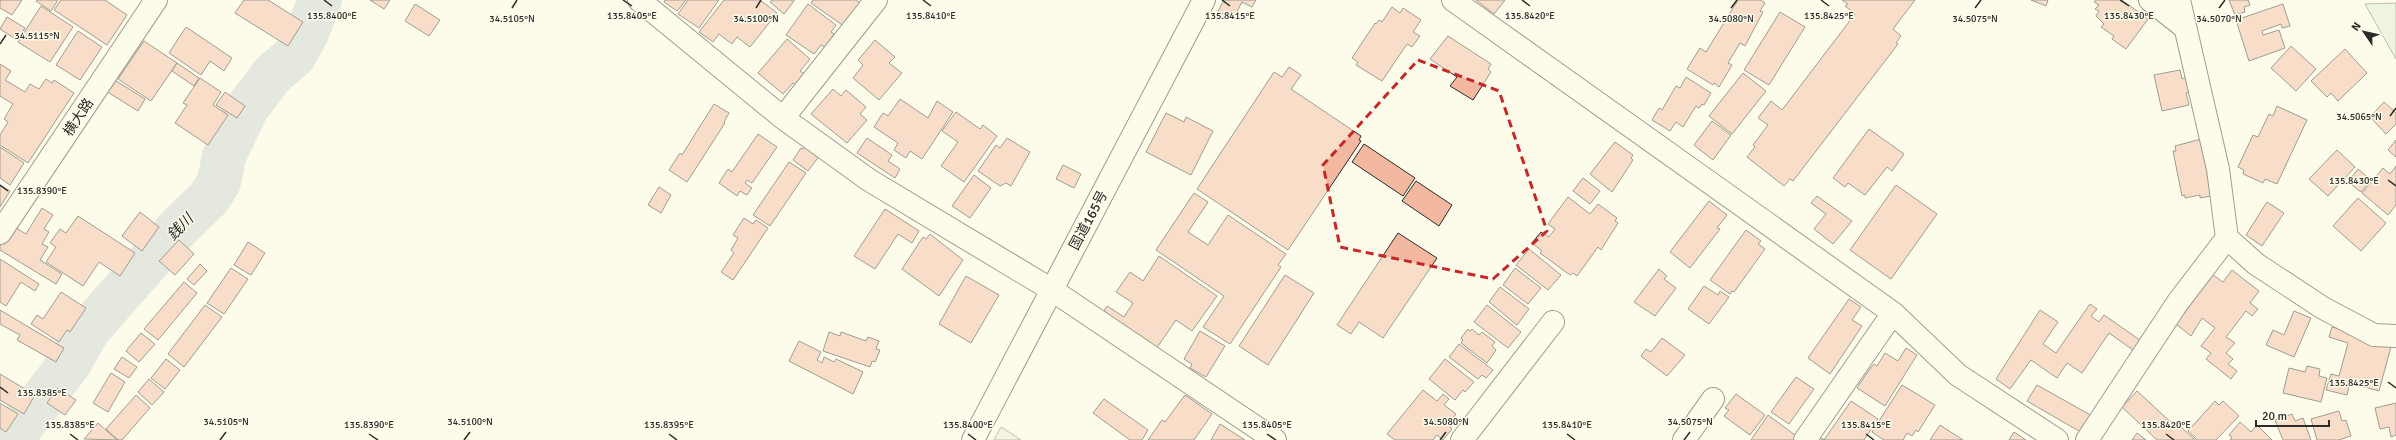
<svg xmlns="http://www.w3.org/2000/svg" width="2396" height="440" viewBox="0 0 2396 440" font-family="Signika,'Noto Sans JP',sans-serif">
	<rect width="100%" height="100%" fill="#fdfbea"/>
	<path fill="#deebd1" stroke="#74746e" d="M2396,3V59L2365,4Z"/>
	<path fill="#eceadb" stroke="#74746e" d="M1001,427L1021,440H994Z"/>
	<g fill="none" stroke-linecap="round" stroke-linejoin="round">
		<path stroke="#c7d0d0" stroke-width="44" d="M11,440L69,364L89,329L179,227L209,198L219,182L224,156L247,108L273,74L294,56L306,35L320,0"/>
	</g>
	<path fill="#f2b8a0" stroke="#2b2b2b" d="M0,0H22L12,15L0,8Z
		M37,0H58L51,11L36,1Z
		M61,0H105L127,15L107,45L54,10Z
		M244,0H268L303,22L288,46L235,13Z
		M370,0H390L384,9Z
		M665,0H686L677,11L664,2Z
		M688,0H719L699,28L678,14Z
		M724,0H760L777,13L750,47L737,37L732,44L719,34L713,42L699,32Z
		M772,0H794V1L784,14L770,2Z
		M813,0H856L864,5L848,29L811,3Z
		M1224,0H1256L1252,7L1242,2L1233,19L1218,11Z
		M1476,0H1505L1494,14Z
		M1738,0H1761L1765,3L1760,11L1763,12L1745,46L1740,43L1728,63L1732,65L1719,87L1714,83L1713,85L1687,69L1700,48L1706,52Z
		M1842,0H1915L1893,29L1901,36L1896,43L1898,44L1793,181L1790,179L1784,186L1747,157L1755,147L1753,145L1768,125L1758,118L1771,101L1782,110L1855,14L1845,6L1848,4Z
		M2031,0H2048L2046,6Z
		M2096,0H2122L2148,19L2126,49L2112,39L2114,36L2101,27L2104,24L2096,16L2099,11L2095,9L2099,5L2094,2Z
		M2229,0H2248L2250,5L2244,7L2245,12L2235,15Z
		M415,4L440,20L429,36L405,21Z
		M808,4L836,25L831,32L834,34L825,47L821,45L814,54L786,35Z
		M2283,4L2290,26L2282,28L2281,24L2262,31L2263,35L2279,30L2285,48L2249,61L2236,20Z
		M41,6L73,27L50,62L18,42Z
		M1392,7L1400,13L1403,8L1421,20L1413,32L1420,36L1412,47L1407,44L1382,81L1356,65L1358,62L1352,58L1375,23L1376,24L1379,20L1382,22Z
		M1780,12L1805,27L1769,85L1744,70Z
		M7,17L25,28L17,40L0,29Z
		M186,27L232,58L224,71L210,61L201,75L169,53Z
		M78,31L102,47L80,80L56,65Z
		M1448,36L1491,64L1488,69L1491,72L1473,100L1450,86L1457,77L1430,59Z
		M787,39L810,59L800,71L806,75L796,86L793,83L783,94L758,73Z
		M875,40L895,57L889,63L902,73L879,100L853,78L863,65L858,60Z
		M144,41L177,63L151,101L118,79Z
		M2291,46L2316,69L2296,91L2271,68Z
		M2345,49L2367,73L2338,101L2331,93L2327,97L2311,81Z
		M177,63L199,78L194,86L172,71Z
		M0,64L11,71L5,80L25,92L30,84L39,89L46,79L52,83L54,80L74,93L28,163L0,145V135L8,122L4,119L13,104L0,96Z
		M1289,67L1301,75L1291,89L1361,136L1359,140L1361,141L1288,250L1197,189L1274,72L1282,77Z
		M2180,70L2182,79L2187,77L2190,92L2186,93L2189,105L2162,111L2154,75Z
		M1743,73L1766,91L1732,134L1709,116Z
		M1686,77L1711,93L1704,105L1702,104L1699,108L1696,106L1683,127L1676,122L1670,131L1652,120L1659,108L1662,110L1676,86L1680,88Z
		M200,78L221,92L213,105L228,115L208,145L175,123L187,105L183,103Z
		M113,79L145,99L138,111L106,91Z
		M833,89L841,96L846,90L866,107L860,114L867,120L847,143L811,114Z
		M225,92L245,106L237,118L216,105Z
		M900,99L928,118L937,101L953,112L922,159L910,151L906,158L894,150L898,143L874,127L883,113L888,116Z
		M2384,102L2396,113V124L2386,134L2370,117Z
		M714,104L729,113L724,122L725,123L687,182L669,170L680,153L682,155Z
		M2277,106L2307,120L2277,184L2265,179L2263,183L2243,174L2244,170L2238,167L2253,135L2258,137L2269,114L2273,116Z
		M956,112L980,129L983,125L997,136L964,182L941,166L958,142L942,131Z
		M1166,113L1184,122L1186,117L1213,131L1191,175L1146,152Z
		M1712,121L1731,135L1713,160L1694,145Z
		M1869,129L1904,154L1892,171L1887,167L1865,195L1848,183L1845,187L1833,178Z
		M758,134L777,147L752,183L747,180L745,183L752,188L747,195L740,191L737,196L719,183L728,169L732,172Z
		M867,138L892,155L888,161L900,169L895,178L857,153Z
		M1007,138L1030,152L1011,186L1006,183L1000,186L978,171L996,145L1000,148Z
		M2201,139L2211,196L2200,198V195L2185,198V195L2182,196L2173,151H2176L2175,146Z
		M2396,140V157L2388,150Z
		M1615,142L1633,155L1631,158L1633,160L1612,192L1590,174Z
		M1364,144L1415,178L1403,196L1352,162Z
		M806,145L820,155L808,171L793,160L801,148L803,149Z
		M0,147L24,163L10,185L0,178Z
		M2337,150L2355,167L2328,196L2309,179Z
		M789,162L806,173L770,226L753,215Z
		M1063,165L1081,174L1074,188L1056,179Z
		M2396,166V205L2388,215L2362,193L2383,168L2390,174Z
		M2358,169L2371,180L2361,192L2348,182Z
		M974,175L991,188L970,218L952,206Z
		M1583,178L1600,191L1590,204L1573,191Z
		M1416,181L1452,205L1439,226L1402,201Z
		M0,185L10,191L0,207Z
		M1896,185L1937,214L1891,279L1850,250Z
		M659,187L671,195L661,213L648,205Z
		M1194,193L1208,202L1188,232L1208,245L1228,215L1286,254L1278,265L1281,267L1230,344L1203,327L1224,296L1156,250Z
		M1817,196L1852,221L1833,244L1814,229L1826,214L1811,203Z
		M1568,197L1590,214L1598,204L1617,218L1615,221L1618,223L1601,250L1598,247L1577,276L1573,273L1570,275L1540,253L1542,251L1532,243L1541,232L1549,237L1555,229L1548,224Z
		M2358,198L2386,223L2361,251L2333,226Z
		M1709,201L1727,215L1717,228L1720,229L1690,268L1670,252Z
		M2267,202L2284,213L2262,246L2246,235Z
		M42,208L53,215L44,229L49,232L42,244L48,247L40,260L62,274L56,284L0,250V246L13,226L26,234Z
		M885,209L919,231L912,243L898,234L875,269L854,256Z
		M140,212L159,227L142,251L122,236Z
		M78,216L135,253L120,276L99,262L83,286L46,262L56,247L50,243L60,229L66,233Z
		M744,218L753,224L756,220L768,228L733,280L721,272L734,253L731,250L738,238L733,235Z
		M1746,230L1761,241L1758,244L1765,249L1734,292L1732,291L1730,294L1710,280Z
		M1398,233L1437,258L1383,338L1359,322L1351,334L1337,325Z
		M930,234L963,260L939,296L902,269L923,237L926,239Z
		M179,240L194,254L175,275L159,261Z
		M248,242L265,253L251,275L234,265Z
		M1529,249L1561,275L1548,290L1516,265Z
		M1159,256L1217,296L1192,331L1176,320L1156,349L1104,311L1107,306L1124,317L1133,303L1116,292L1130,272L1143,281Z
		M0,259L39,284L35,291L21,282L6,306L0,302Z
		M200,264L207,271L194,285L187,279Z
		M231,268L248,279L224,314L207,303Z
		M1515,268L1541,288L1528,304L1503,285Z
		M1659,269L1667,276L1664,279L1676,288L1655,316L1634,302Z
		M2232,270L2259,291L2250,303L2258,309L2252,316L2246,311L2226,337L2235,343L2226,353L2233,359L2228,364L2237,371L2231,379L2206,359L2211,353L2201,346L2215,328L2202,318L2191,336L2176,324L2213,275L2223,282Z
		M1285,275L1314,293L1268,365L1239,346Z
		M966,276L999,295L971,343L939,324Z
		M184,282L197,293L158,340L144,329Z
		M1704,286L1718,295L1720,291L1729,297L1709,324L1688,309Z
		M1500,287L1529,309L1517,325L1489,302Z
		M61,292L86,308L70,332L67,330L59,342L31,324L37,315L43,319Z
		M1849,299L1861,307L1852,320L1862,326L1830,374L1808,358Z
		M2090,304L2097,309L2091,316L2099,322L2104,315L2147,345L2140,355L2109,333L2082,373L2067,363L2057,378L2031,360L2010,389L1996,379L2040,310L2058,322L2043,344L2056,353Z
		M205,305L222,317L184,367L168,354Z
		M1487,305L1521,332L1508,348L1474,322Z
		M0,310L64,348L56,362L17,340L20,335L0,324Z
		M2294,311L2311,318L2294,357L2266,345L2273,330L2284,335Z
		M2332,327L2392,343L2379,391L2350,383L2347,395L2326,390L2331,374L2339,376L2348,343L2329,337Z
		M1468,329L1470,331L1472,329L1479,335L1482,332L1495,342L1492,346L1496,350L1487,363L1461,343L1463,340L1461,338Z
		M1200,331L1225,346L1206,377L1190,368L1192,364L1184,359Z
		M829,332L840,336L841,332L866,341L868,337L879,341L876,349L880,350L875,362L872,361L870,367L823,351Z
		M141,333L155,344L139,362L126,351Z
		M1662,338L1685,355L1667,376L1641,356L1646,349L1651,352Z
		M799,341L821,352L817,360L822,363L824,357L834,362L836,359L863,372L853,394L789,361Z
		M1459,344L1493,370L1486,378L1482,375L1478,379L1449,357Z
		M1906,348L1917,355L1885,406L1857,388L1867,373L1874,364L1877,366L1885,353L1898,361Z
		M122,357L137,367L129,378L114,369Z
		M166,359L180,370L165,389L151,378Z
		M1445,359L1474,382L1465,392L1463,390L1455,400L1429,379Z
		M2307,366L2320,369L2319,376L2327,378L2321,402L2283,393L2289,368L2305,372Z
		M111,373L125,382L108,412L93,403Z
		M0,374L35,395L24,414L0,400Z
		M1796,377L1814,389L1789,424L1771,412Z
		M149,379L164,392L152,405L138,392Z
		M1902,385L1935,405L1918,432L1916,430L1912,436L1907,433L1903,440H1884L1872,432Z
		M2037,385L2094,417L2084,434L2027,401Z
		M57,388L76,400L65,415L47,403Z
		M1423,390L1437,401L1443,394L1449,399L1444,405L1456,414L1448,425L1452,429L1443,440L1437,435L1433,440H1395L1387,434Z
		M2137,391L2175,426L2177,423L2195,440H2157L2122,407Z
		M1736,394L1765,415L1750,435L1724,416L1729,410L1725,408Z
		M136,395L150,408L122,440H118L106,429Z
		M1185,395L1212,414L1194,440H1148L1162,420L1165,422Z
		M1104,399L1148,430L1142,440H1130L1093,413Z
		M1851,401L1878,419L1864,440H1821L1822,438L1824,440Z
		M2215,401L2219,405L2223,401L2239,416L2216,440H2197L2188,431Z
		M0,403L18,414L6,432L0,428Z
		M2396,403V435L2391,437L2389,427L2380,429L2375,408Z
		M2339,411L2342,421L2346,420L2351,436L2339,440H2317L2311,419Z
		M2292,414L2295,421L2303,418L2311,440H2283L2275,420Z
		M1768,415L1799,438L1797,440H1751Z
		M2240,422L2251,432L2257,425L2272,440H2230L2232,437L2229,435Z
		M98,423L117,440L84,439Z
		M1220,424L1245,440H1211Z
		M1940,425L1963,440H1930Z
		M2014,432L2026,440H2009Z
		M2137,433L2146,440H2132Z"/>
	<g fill="none" stroke-linecap="round" stroke-linejoin="round">
		<defs>
			<path id="minor" d="M639,0L783,118L869,180L1052,290L1275,440
				M1453,0L1893,313L1958,375L2057,440
				M2150,0L2184,27
				M783,118L876,0
				M0,233L156,0
				M2227,238L2256,264L2323,308L2374,335L2396,336
				M1462,440L1553,322
				M1684,440L1713,399
				M1805,440L1893,313
				M2087,440L2178,302L2227,238L2218,169L2179,0"/>
			<path id="highway" d="M973,440L1204,0"/>
		</defs>
		<use href="#minor" stroke="#2b2b2b" stroke-width="24"/>
		<use href="#highway" stroke="#2b2b2b" stroke-width="24"/>
		<use href="#minor" stroke="#fdfbea" stroke-width="22"/>
		<use href="#highway" stroke="#fdfbea" stroke-width="22"/>
	</g>
	<path d="M0 0H2396V440H0ZM1418,60L1499,91L1547,231L1493,279L1340,247L1323,165Z" fill="#fdfbea" fill-opacity=".55" fill-rule="evenodd"/>
	<path fill="none" stroke="#c62828" stroke-width="3" stroke-dasharray="8 5" stroke-linejoin="round" d="M1418,60L1499,91L1547,231L1493,279L1340,247L1323,165Z"/>
	<path fill="none" stroke="#2b2b2b" stroke-width="1.5" d="M324,0L332,6M623,0L632,6M923,0L931,6M1222,0L1230,6M1522,0L1530,6M1821,0L1829,6M2120,0L2129,6M512,8L517,0M756,8L761,0M1731,8L1737,0M1975,8L1981,0M2219,8L2225,0M0,44L6,35M2390,116L2396,108M2388,180L2396,186M0,185L8,191M2388,382L2396,388M0,387L8,393M70,434L78,440M369,434L378,440M669,434L677,440M968,434L976,440M1267,434L1276,440M1567,434L1575,440M1866,434L1874,440M2166,434L2174,440M220,440L226,432M464,440L470,432M1440,440L1446,432M1684,440L1690,432"/>
	<g text-anchor="middle" stroke-width="3" stroke-linejoin="round" paint-order="stroke">
		<g font-size="14" fill="#2b2b2b" stroke="#fdfbea">
			<text transform="translate(78 117) rotate(-56)" y="5">横大路</text>
			<text transform="translate(1088 220) rotate(-62)" y="5">国道165号</text>
		</g>
		<g font-size="15" font-style="italic" fill="#2b2b2b" stroke="#fdfbea">
			<text transform="translate(180 227) rotate(-46)" y="5">銭川</text>
		</g>
	</g>
	<g font-size="10" text-anchor="middle" fill="#2b2b2b" stroke="#fdfbea" stroke-width="3" stroke-linejoin="round" paint-order="stroke">
		<text x="2129" y="19">135.8430°E</text>
		<text x="332" y="19">135.8400°E</text>
		<text x="632" y="19">135.8405°E</text>
		<text x="931" y="19">135.8410°E</text>
		<text x="1230" y="19">135.8415°E</text>
		<text x="1530" y="19">135.8420°E</text>
		<text x="1829" y="19">135.8425°E</text>
		<text x="1731" y="22">34.5080°N</text>
		<text x="1975" y="22">34.5075°N</text>
		<text x="512" y="22">34.5105°N</text>
		<text x="756" y="22">34.5100°N</text>
		<text x="2219" y="22">34.5070°N</text>
		<text x="37" y="39">34.5115°N</text>
		<text x="2359" y="120">34.5065°N</text>
		<text x="2354" y="184">135.8430°E</text>
		<text x="42" y="194">135.8390°E</text>
		<text x="2354" y="386">135.8425°E</text>
		<text x="42" y="396">135.8385°E</text>
		<text x="226" y="425">34.5105°N</text>
		<text x="470" y="425">34.5100°N</text>
		<text x="1446" y="425">34.5080°N</text>
		<text x="1690" y="425">34.5075°N</text>
		<text x="70" y="428">135.8385°E</text>
		<text x="369" y="428">135.8390°E</text>
		<text x="669" y="428">135.8395°E</text>
		<text x="968" y="428">135.8400°E</text>
		<text x="1267" y="428">135.8405°E</text>
		<text x="1567" y="428">135.8410°E</text>
		<text x="1866" y="428">135.8415°E</text>
		<text x="2166" y="428">135.8420°E</text>
	</g>
	<g transform="translate(2364 32) rotate(304)" stroke="#fdfbea" stroke-width="3" paint-order="stroke">
	<path d="M0-3L7 15L0 10L-7 15Z" fill="#2b2b2b"/>
	<text y="-6" font-size="11" font-weight="bold" text-anchor="middle" fill="#2b2b2b">N</text>
	</g>
	<path d="M2256 420v6h73v-6" fill="none" stroke="#2b2b2b" stroke-width="2"/>
	<text x="2262" y="420" font-size="12" fill="#2b2b2b" stroke="#fdfbea" stroke-width="3" paint-order="stroke">20 m</text>
</svg>
